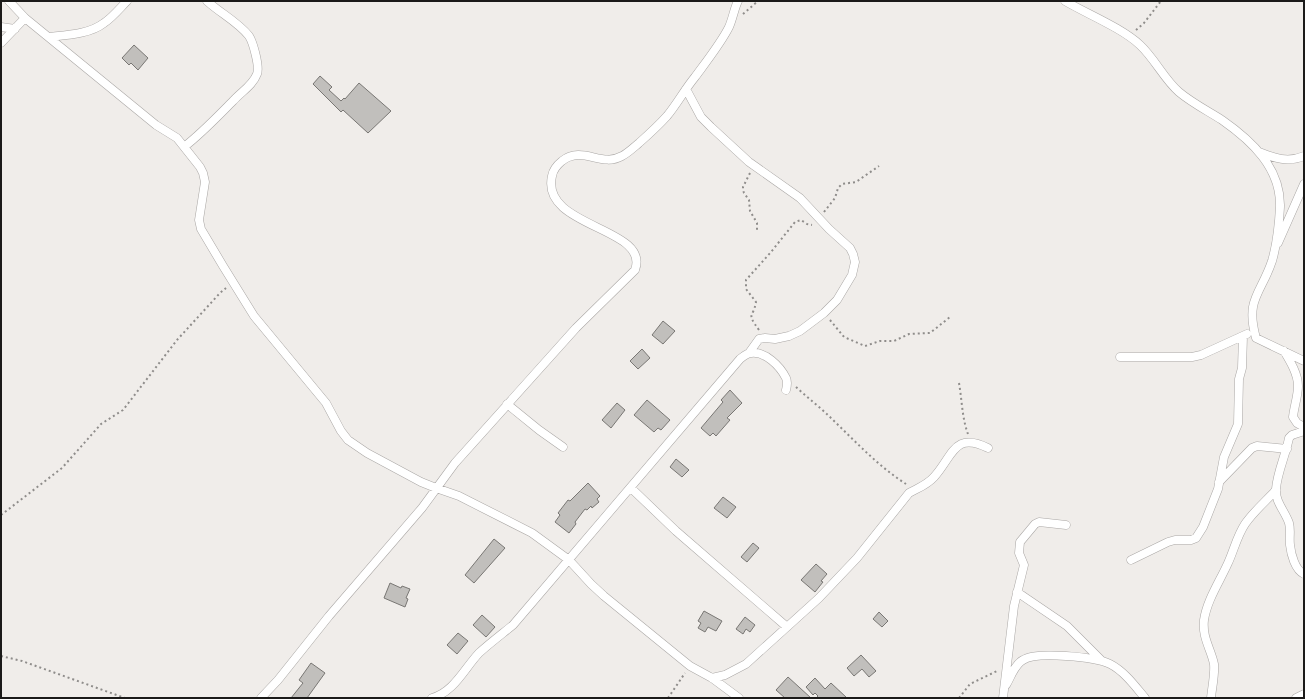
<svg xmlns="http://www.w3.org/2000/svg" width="1305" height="699" viewBox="0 0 1305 699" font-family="'Titillium Web',sans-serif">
	<rect width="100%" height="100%" fill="#f0edea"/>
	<path fill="#c1bfbc" stroke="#797774" d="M134,45L148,58L138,70L131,63L129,65L122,58Z
		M320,76L332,87L329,90L341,101L344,98L345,99L359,83L391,111L368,133L343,110L341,112L313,84Z
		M663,321L675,331L663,344L652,335Z
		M642,349L650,358L638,369L630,361Z
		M730,390L742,403L727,418L730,420L716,436L713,433L710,436L701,428L723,402L721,400Z
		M647,400L670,420L661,430L658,428L654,432L634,415Z
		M617,403L625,410L611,428L602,420Z
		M676,459L689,470L682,477L670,467Z
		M588,483L600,496L597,499L599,502L592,508L591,506L587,510L585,509L575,522L576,524L569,533L555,522L560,515L558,513L568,500L570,501Z
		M723,497L736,507L727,518L714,508Z
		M494,539L505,548L474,583L465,575Z
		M753,543L759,548L747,562L741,557Z
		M816,564L827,574L821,581L823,582L815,592L801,580Z
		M390,583L401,588L402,586L410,589L406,598L408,599L405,607L384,598Z
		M704,611L722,621L716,631L708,627L705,632L698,628L701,623L698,621Z
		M879,612L888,621L882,627L873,619Z
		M482,615L495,627L486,637L473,625Z
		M745,617L755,625L750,632L746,629L743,634L736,629Z
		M458,633L468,641L457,654L447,645Z
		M861,655L876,671L869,677L862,669L854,676L847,668Z
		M311,663L325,673L307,698H291L303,683L299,680Z
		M788,677L811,698H785L776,690Z
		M815,678L825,689L831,683L847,698H816L818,696L815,693L813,695L806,687Z"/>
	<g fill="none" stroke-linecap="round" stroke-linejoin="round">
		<defs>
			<path id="minor" d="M9,1L25,18L156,125L177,138L200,167L203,173L205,182L199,220L201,229L223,266L254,316L326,403L341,431L348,440L367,453L421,482L436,488L459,496L532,533L569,560L591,584L604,596L690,666L712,678L739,698
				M1065,1C1087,14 1122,28 1140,45C1155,59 1164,79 1179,92C1192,103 1208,111 1222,120C1252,141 1281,168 1280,207C1279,225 1277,244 1272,261C1261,294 1245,299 1256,338L1304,361
				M1,27L15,29
				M49,37C67,35 90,34 104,23C113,17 120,8 127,1
				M1,43L25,18
				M686,89L701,117L711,127L749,162L800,198L829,229L850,248L853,254L855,262L852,275L837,300L824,313L800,331L789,336L775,339L765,338L759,339L749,353
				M184,147C202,133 217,117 233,101C241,92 253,85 257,74C260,67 253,42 249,36C238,22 220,13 207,1
				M1259,152C1274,158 1288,163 1304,156
				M1278,243L1304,184
				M1284,351C1290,361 1298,374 1298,386C1298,396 1294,407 1293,417L1297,423L1304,427
				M1120,357H1192L1201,355L1247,334
				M507,404L539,430L563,447
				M1304,431L1292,435L1289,438C1286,454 1277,473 1276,489C1275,502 1285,511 1289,523C1291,530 1289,537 1290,545C1291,554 1295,570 1304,574
				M1219,482L1252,448L1257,446L1287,449
				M631,488L676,531L787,627
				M1131,560L1168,542L1175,540H1191L1196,538L1203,527L1218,489L1224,457L1238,424L1239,379L1242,368L1243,336
				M1017,592L1067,626L1102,661
				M712,678L725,675L746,664L819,598L857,558L909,493C918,488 927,485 934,477C953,456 954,431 988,448
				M1006,685C1011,677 1014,665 1023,660C1036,651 1096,657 1110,664C1124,671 1135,686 1145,698
				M261,698L278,680L329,616L422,508L455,463L576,328L635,270C651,227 540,228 552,176C553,170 557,165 562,161C583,145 601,168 622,156C628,153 633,148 639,143C648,135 658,126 667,116C677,104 685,89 695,77C706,62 721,43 729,27C733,18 734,9 738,1
				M432,698C454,692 464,669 479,653C490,643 502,634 513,625L740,359C744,356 747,353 751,353C765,351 780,366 786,378C788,382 787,386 786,390
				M1003,698L1014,606L1024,565L1019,553L1020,542L1035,524L1039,522L1066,525
				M1211,698C1212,687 1215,675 1214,664C1211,649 1202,638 1204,620C1207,600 1220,581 1228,563C1234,550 1237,536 1245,524C1254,511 1266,501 1276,490
				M1296,698L1304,694"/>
		</defs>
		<use href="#minor" stroke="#aaa7a5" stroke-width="9"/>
		<path stroke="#8f8d8b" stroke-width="2" stroke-dasharray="2 3" stroke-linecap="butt" d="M743,14L758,1
			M1136,30L1144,23L1161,1
			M750,173L743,187V190L744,193L749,200L750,211L757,223V230
			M824,212L835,198L838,188L842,184L856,182L879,166
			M830,320L844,337L865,346L880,341H894L909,334L930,333L950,317
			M759,330C746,312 753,319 756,302L746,289V280L771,252L795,222L801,220L807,224L812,225
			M959,383C962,400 962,418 968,434
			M796,387C808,398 821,408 832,419C856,442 878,466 906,484
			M1,515L62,468L101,424L123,410L177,340L220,293L226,288
			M1,656L22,661L125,698
			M668,698L685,673
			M959,698L970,684L997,671"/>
		<use href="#minor" stroke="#fff" stroke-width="8"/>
	</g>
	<rect width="1305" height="699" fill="none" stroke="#1b1a19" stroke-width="4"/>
</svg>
